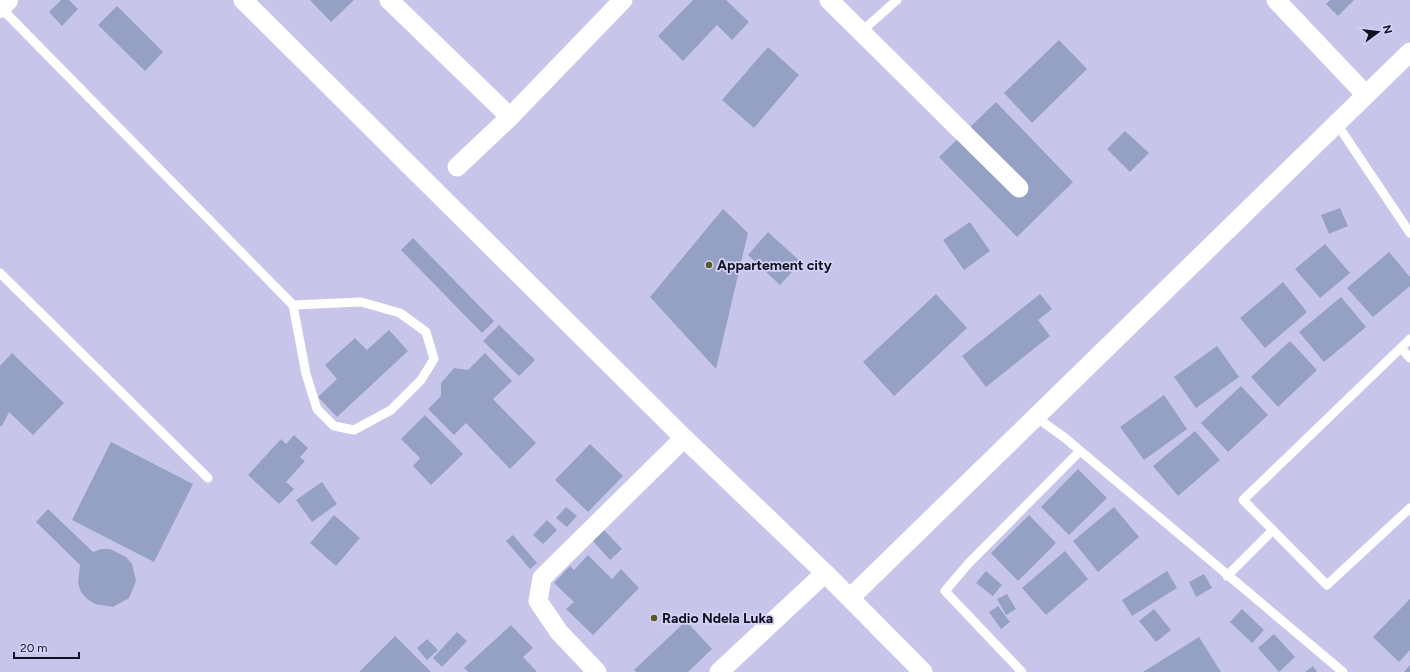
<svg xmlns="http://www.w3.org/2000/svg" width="1410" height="672" viewBox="0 0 1410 672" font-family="Figtree,sans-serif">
	<rect width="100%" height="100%" fill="#c8c5eb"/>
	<path fill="#94a1c4" d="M61,0H69L78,9L62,26L49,12Z
		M310,0H354L331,22Z
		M693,0H726L749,22L732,40L717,25L683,61L658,36Z
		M1330,0H1354L1338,16L1326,4Z
		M117,6L163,52L145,71L98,25Z
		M1059,40L1087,69L1032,123L1004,93Z
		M768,47L799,75L754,128L722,100Z
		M996,102L1073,182L1017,237L939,157Z
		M1125,131L1149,153L1130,172L1107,149Z
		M1340,208L1348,226L1329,234L1321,215Z
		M723,209L748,233L716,369L650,297Z
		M970,222L990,251L964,270L943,240Z
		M768,232L801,262L780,285L748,255Z
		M413,238L494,321L482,333L401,250Z
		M1325,244L1350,273L1320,298L1295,269Z
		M1389,252L1410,277V286L1373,317L1347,288Z
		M1283,282L1307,312L1265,348L1240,318Z
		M936,294L967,328L894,396L863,362Z
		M1040,294L1052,309L1038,320L1050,336L986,387L962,356Z
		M1341,297L1366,327L1324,362L1299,332Z
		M499,325L535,360L519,376L483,341Z
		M389,330L408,351L337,417L318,397L337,379L325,365L355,338L367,350Z
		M1290,341L1317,370L1278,407L1251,377Z
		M1217,346L1239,377L1196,408L1174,377Z
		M12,353L64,403L33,435L9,412L2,426H0V366Z
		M485,353L512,381L493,399L536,443L510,469L466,423L454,435L428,409L441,396V383L454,368L468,370Z
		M1241,386L1268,415L1228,452L1201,423Z
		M1164,395L1187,429L1144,460L1120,427Z
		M425,415L463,454L431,485L413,466L420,458L401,439Z
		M1195,431L1220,460L1178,496L1153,466Z
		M294,435L308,448L300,457L305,461L286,482L294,489L279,504L248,475L281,439L286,444Z
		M111,442L193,484L154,562L72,520Z
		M590,444L623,476L588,512L555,480Z
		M1078,469L1107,498L1069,535L1041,507Z
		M322,482L337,504L312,522L296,500Z
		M566,507L577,516L567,527L556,518Z
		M1114,507L1139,537L1098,572L1073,541Z
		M48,509L93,552L101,549H110L126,557L132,564L136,581L129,598L113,607L95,604L87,599L81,592L78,583L80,565L36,522Z
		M334,515L360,538L336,566L310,543Z
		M1029,515L1056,543L1018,581L991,553Z
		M547,520L557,530L543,544L533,535Z
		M604,530L622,549L610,560L592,540Z
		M513,535L537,563L530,569L506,541Z
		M1065,551L1088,579L1046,615L1022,588Z
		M588,555L612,579L621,569L639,588L593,635L566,609L574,602L554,583L570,566L574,570Z
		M986,571L1002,585L993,596L976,583Z
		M1167,571L1177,588L1132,616L1122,600Z
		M1204,574L1212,588L1196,597L1189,582Z
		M1007,594L1016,609L1006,615L997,599Z
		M1410,599V650L1399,662L1373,637Z
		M998,606L1010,622L1001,629L989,612Z
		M1154,609L1171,630L1156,642L1139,621Z
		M1242,609L1264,630L1252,643L1230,622Z
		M686,621L712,649L688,672H636L634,670Z
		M511,625L533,648L523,657L537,672H468L464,668Z
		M457,632L467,641L442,667L433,658Z
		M1274,634L1295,657L1279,672L1258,648Z
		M395,636L431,672H359Z
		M1199,637L1221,672H1143Z
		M427,639L438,650L427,660L417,648Z
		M1410,665V672H1404Z
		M1313,666L1317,672H1305Z"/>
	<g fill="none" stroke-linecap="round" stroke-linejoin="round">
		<path stroke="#fff" stroke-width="9" d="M0,7L293,305L306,374L317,409L334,426L354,430L391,410L421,380L434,359L426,332L400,313L361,302L293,305
			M862,31L897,0
			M1337,124L1410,233
			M0,273L208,478
			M1410,339L1243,500L1327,585L1410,508
			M1401,348L1410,358
			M1036,417L1065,438L1343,672
			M1227,576L1273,530
			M1022,672L945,591L968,564L1079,452"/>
		<path stroke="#fff" stroke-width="19" d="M243,0L684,438L825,573L923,672
			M389,0L510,117
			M829,0L1019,188
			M1276,0L1366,95
			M457,167L510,117L623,0
			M850,598L1410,52
			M597,672L559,632L538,601L542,578L684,438
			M719,672L825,573"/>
		<path stroke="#fff" stroke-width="22" d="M0,7L7,0"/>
	</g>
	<g fill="#595825" stroke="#d4d2f9" stroke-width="1.5">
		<circle cx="709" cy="265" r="4"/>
		<circle cx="654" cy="618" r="4"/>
	</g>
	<g text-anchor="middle" stroke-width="3.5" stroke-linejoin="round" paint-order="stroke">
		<g font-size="14" font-weight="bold" fill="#13111f" stroke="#d4d2f9" text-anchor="start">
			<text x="717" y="270">Appartement city</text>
			<text x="662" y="623">Radio Ndela Luka</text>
		</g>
	</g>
	<g transform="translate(1378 32) rotate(75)" stroke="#d4d2f9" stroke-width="3" paint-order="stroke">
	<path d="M0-3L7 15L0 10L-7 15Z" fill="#13111f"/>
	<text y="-6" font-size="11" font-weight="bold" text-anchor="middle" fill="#13111f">N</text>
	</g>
	<path d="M14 652v6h65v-6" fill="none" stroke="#13111f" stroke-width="2"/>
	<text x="20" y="652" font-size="12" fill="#13111f" stroke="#d4d2f9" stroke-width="3" paint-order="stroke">20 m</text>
</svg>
